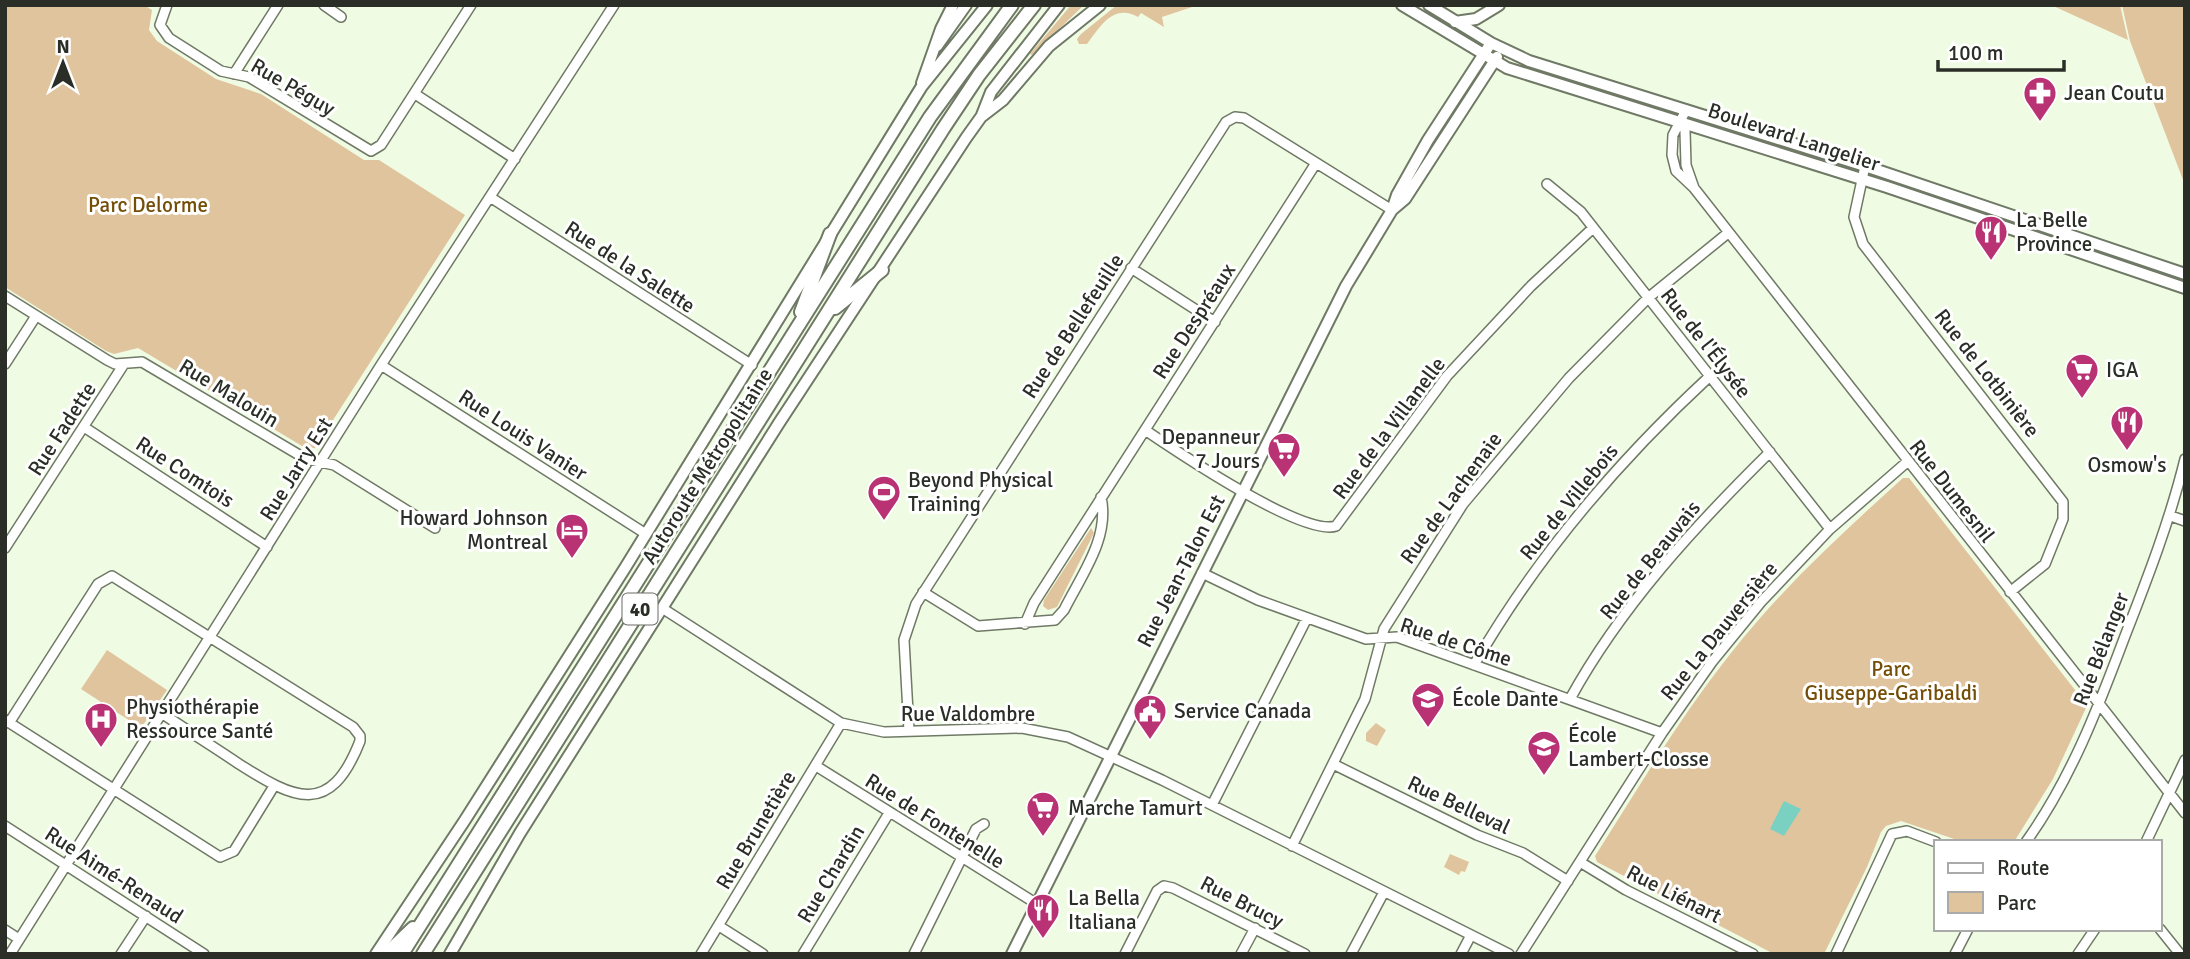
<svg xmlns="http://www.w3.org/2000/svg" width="2190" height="959" viewBox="0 0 2190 959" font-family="Signika,sans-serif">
	<rect width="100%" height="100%" fill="#f0fbe4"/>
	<path fill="#e0c49d" d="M5,5H144L152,10L149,30L157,41L216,79L261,94L364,160H379L465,215L315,448L307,449L138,348L114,354L106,351L5,287Z
		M1071,5H1084L1032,55L1030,54Z
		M1117,5H1198L1162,17L1164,27L1141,13L1138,17C1113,3 1100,27 1087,44H1079L1077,39L1081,34Z
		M2051,5H2120L2128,40Z
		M2122,5H2185V185L2130,41Z
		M1903,478H1909L2086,704V708L2053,779L2014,842H1963L1901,821L1886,826L1881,832L1867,867L1824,954H1774L1597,862L1595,856C1639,787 1680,717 1731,653C1782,588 1842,533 1903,478Z
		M1091,528L1094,533L1057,607L1048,610L1043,606L1044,600Z
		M107,650L167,690L141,728L81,689Z
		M1376,723L1386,730L1377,746L1366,741V733Z
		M1450,854L1469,862L1465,872L1461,871L1459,875L1444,867Z"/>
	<path fill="#7bd1c1" d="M1784,801L1801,809L1784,836L1770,829Z"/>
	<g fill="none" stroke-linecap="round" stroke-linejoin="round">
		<defs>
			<path id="minor" d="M167,5L160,25L169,38L221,71L249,77L371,151L381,145L471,5
				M324,5L341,17
				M234,74L278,5
				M415,94L515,159
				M1686,110L1673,135L1672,155L1676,171L1694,188L2185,813
				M1682,121L1685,131L1686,165L1694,188
				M1865,166L1854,217L1863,244L2063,502V519L2045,564L2010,592
				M1547,184L1581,212L1830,529
				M490,197L752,365
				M1131,268L1215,322
				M5,296L107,360L115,364L142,362L306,459L334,465L435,528
				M5,364L36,316
				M381,365L646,534
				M84,427L267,547
				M1145,430C1176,451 1303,537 1336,526L1447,376L1531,286L1593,228
				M2171,516L2185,521
				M5,548L124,364
				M1202,573L1258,600L1366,639L1397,637L1662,733
				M923,592L978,626L1055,620L1064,610C1082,574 1110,538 1101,497
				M662,608L841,723L884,732L1022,728L1068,737L1162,780L1509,954
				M1025,624L1034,603L1316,163
				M1474,665C1537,556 1618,461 1710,376
				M1570,699C1621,606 1695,526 1770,452
				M5,720L220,857L234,851L274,786
				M9,723L98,584L112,576L353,727L360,736V741C330,818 294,799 239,764C214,747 188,731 163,714
				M909,731L904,640L916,604L1226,122L1235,117L1244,118L1392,210
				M1333,764L1477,835L1523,853L1568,881
				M816,766L1037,904
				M1212,805L1307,618
				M5,826L204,954
				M2026,842C2071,779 2098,708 2125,636C2148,577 2170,520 2185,459
				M2146,842L2185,760
				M1292,846L1365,699L1384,629L1463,504L1569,378L1648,298L1728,233
				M1580,862L1626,890L1753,954
				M719,926L763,954
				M2160,929L2180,954
				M5,930L19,939
				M10,954L381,365L614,5
				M121,954L146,916
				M701,954L841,723
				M803,954L889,813
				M914,954L976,829L984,824
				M1125,954L1157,891L1164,886L1173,888L1305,954
				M1241,954L1255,928
				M1351,954L1384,892
				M1461,954L1471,935
				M1521,954L1662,733L1712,662L1761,602L1830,529L1907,462
				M1836,954L1892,834L1907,831L1936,842
				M1955,954L1968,929
				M2078,954L2095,929"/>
			<path id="major" d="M1402,5L1507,68L1887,187L2185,288
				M1429,5L1491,43L1529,61L1865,166L2185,274
				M1455,22L1476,19L1499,5
				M937,46L966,5
				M922,83L941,29L953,5
				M982,115L991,92L1059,5
				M1392,210L1405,199L1497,57
				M376,954L465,820L625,568L922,86L987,5
				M450,954L520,833L779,423L966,138L981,117L1003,100L1049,46L1100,5
				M1012,954L1346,286L1392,210L1397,195L1428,140L1491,43"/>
			<path id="highway" d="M835,308L882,270
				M801,312L830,234
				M386,954L413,928
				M402,954L930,117L1012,5
				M423,954L943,129L979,75L1034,5"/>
		</defs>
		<use href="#minor" stroke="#6f7965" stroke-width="12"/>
		<use href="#major" stroke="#6f7965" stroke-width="14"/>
		<use href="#highway" stroke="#6f7965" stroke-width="16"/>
		<use href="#minor" stroke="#fff" stroke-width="9"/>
		<use href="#major" stroke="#fff" stroke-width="10"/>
		<use href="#highway" stroke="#fff" stroke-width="12"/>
	</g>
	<defs>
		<symbol id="pharmacy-pin" viewBox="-11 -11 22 30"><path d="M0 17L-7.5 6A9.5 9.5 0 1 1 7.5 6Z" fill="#b93273" stroke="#fff"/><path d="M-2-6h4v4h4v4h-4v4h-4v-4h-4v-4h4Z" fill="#fff"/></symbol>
		<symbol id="restaurant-pin" viewBox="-11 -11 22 30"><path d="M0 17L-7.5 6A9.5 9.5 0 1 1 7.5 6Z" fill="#b93273" stroke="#fff"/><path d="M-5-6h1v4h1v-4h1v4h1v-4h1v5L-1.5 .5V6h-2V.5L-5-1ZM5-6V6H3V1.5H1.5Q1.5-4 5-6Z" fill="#fff"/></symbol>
		<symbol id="supermarket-pin" viewBox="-11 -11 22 30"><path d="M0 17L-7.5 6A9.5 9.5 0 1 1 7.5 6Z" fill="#b93273" stroke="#fff"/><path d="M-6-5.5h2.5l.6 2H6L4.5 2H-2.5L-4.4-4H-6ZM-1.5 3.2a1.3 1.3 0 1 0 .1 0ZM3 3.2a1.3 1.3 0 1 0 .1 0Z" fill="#fff"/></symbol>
		<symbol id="stadium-pin" viewBox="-11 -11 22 30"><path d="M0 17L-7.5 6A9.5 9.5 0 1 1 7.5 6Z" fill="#b93273" stroke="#fff"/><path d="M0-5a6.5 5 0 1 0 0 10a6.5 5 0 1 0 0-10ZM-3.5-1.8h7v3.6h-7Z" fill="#fff"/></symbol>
		<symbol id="hotel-pin" viewBox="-11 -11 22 30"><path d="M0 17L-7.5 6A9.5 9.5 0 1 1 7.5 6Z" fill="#b93273" stroke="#fff"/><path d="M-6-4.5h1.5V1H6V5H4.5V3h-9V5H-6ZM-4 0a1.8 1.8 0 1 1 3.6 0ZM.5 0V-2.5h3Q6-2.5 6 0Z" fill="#fff"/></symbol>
		<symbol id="school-pin" viewBox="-11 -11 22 30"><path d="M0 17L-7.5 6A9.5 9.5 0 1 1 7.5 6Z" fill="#b93273" stroke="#fff"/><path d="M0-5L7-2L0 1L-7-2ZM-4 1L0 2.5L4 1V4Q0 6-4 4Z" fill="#fff"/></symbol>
		<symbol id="civic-pin" viewBox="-11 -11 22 30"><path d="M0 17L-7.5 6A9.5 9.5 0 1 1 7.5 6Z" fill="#b93273" stroke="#fff"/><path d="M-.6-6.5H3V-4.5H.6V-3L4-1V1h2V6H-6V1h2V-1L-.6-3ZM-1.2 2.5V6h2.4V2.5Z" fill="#fff"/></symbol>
		<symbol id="hospital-pin" viewBox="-11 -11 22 30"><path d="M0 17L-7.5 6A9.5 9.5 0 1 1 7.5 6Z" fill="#b93273" stroke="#fff"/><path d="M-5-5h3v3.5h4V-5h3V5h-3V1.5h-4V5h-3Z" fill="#fff"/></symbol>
	</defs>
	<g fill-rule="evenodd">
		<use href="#pharmacy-pin" x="2021" y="74" width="38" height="52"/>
		<use href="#restaurant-pin" x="1972" y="213" width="38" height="52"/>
		<use href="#supermarket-pin" x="2063" y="351" width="38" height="52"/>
		<use href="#restaurant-pin" x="2108" y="403" width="38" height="52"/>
		<use href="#supermarket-pin" x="1265" y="430" width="38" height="52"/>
		<use href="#stadium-pin" x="865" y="473" width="38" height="52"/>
		<use href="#hotel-pin" x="553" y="511" width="38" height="52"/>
		<use href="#school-pin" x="1409" y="680" width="38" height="52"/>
		<use href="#civic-pin" x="1131" y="692" width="38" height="52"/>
		<use href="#hospital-pin" x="82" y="700" width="38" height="52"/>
		<use href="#school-pin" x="1525" y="728" width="38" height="52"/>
		<use href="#supermarket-pin" x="1024" y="789" width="38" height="52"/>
		<use href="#restaurant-pin" x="1024" y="891" width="38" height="52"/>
	</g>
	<g text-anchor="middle" stroke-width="6" stroke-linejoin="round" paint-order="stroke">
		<rect fill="#fff" stroke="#6a6d67" stroke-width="2" x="622.5" y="593.5" width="35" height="31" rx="5"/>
		<g font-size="19" font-weight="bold" fill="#2a2e26">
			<text x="640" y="616">40</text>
		</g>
		<g font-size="21" fill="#2a2e26" stroke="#fff">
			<text transform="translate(293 87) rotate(30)" y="7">Rue Péguy</text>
			<text transform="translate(1794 137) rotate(18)" y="7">Boulevard Langelier</text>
			<text transform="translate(630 267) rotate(33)" y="7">Rue de la Salette</text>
			<text transform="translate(1194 321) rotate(-57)" y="7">Rue Despréaux</text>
			<text transform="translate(1073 326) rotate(-57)" y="7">Rue de Bellefeuille</text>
			<text transform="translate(1706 343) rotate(52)" y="7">Rue de l'Élysée</text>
			<text transform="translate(1987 373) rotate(52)" y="7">Rue de Lotbinière</text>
			<text transform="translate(229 393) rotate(31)" y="7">Rue Malouin</text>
			<text transform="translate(1389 428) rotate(-53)" y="7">Rue de la Villanelle</text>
			<text transform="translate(62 429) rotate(-57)" y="7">Rue Fadette</text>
			<text transform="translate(523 435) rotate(33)" y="7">Rue Louis Vanier</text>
			<text transform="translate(707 466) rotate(-58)" y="7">Autoroute Métropolitaine</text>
			<text transform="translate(296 469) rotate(-58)" y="7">Rue Jarry Est</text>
			<text transform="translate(185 472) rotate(33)" y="7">Rue Comtois</text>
			<text transform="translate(1952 491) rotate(52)" y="7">Rue Dumesnil</text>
			<text transform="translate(1451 498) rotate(-54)" y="7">Rue de Lachenaie</text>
			<text transform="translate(1569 502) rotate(-51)" y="7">Rue de Villebois</text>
			<text transform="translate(1650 560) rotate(-51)" y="7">Rue de Beauvais</text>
			<text transform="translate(1181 571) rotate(-63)" y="7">Rue Jean-Talon Est</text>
			<text transform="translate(1719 631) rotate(-51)" y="7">Rue La Dauversière</text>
			<text transform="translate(1456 642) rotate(18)" y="7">Rue de Côme</text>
			<text transform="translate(2101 649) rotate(-69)" y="7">Rue Bélanger</text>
			<text x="968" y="721">Rue Valdombre</text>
			<text transform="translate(1459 805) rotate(25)" y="7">Rue Belleval</text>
			<text transform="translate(935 821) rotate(32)" y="7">Rue de Fontenelle</text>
			<text transform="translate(756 830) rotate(-59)" y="7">Rue Brunetière</text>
			<text transform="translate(831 874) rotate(-59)" y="7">Rue Chardin</text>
			<text transform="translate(114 875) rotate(33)" y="7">Rue Aimé-Renaud</text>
			<text transform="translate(1674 894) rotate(27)" y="7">Rue Liénart</text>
			<text transform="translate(1242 902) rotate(27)" y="7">Rue Brucy</text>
		</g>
		<g font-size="21" fill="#2a2e26" stroke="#fff" text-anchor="start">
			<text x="2064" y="100">Jean Coutu</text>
			<text x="2016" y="227">La Belle<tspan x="2016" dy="24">Province</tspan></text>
			<text x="2106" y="377">IGA</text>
			<text x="1260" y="444" text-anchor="end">Depanneur<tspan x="1260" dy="24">7 Jours</tspan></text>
			<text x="2127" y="472" text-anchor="middle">Osmow's</text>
			<text x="908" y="487">Beyond Physical<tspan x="908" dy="24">Training</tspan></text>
			<text x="548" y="525" text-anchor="end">Howard Johnson<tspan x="548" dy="24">Montreal</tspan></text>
			<text x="1452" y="706">École Dante</text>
			<text x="126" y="714">Physiothérapie<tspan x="126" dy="24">Ressource Santé</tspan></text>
			<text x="1174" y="718">Service Canada</text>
			<text x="1568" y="742">École<tspan x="1568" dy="24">Lambert-Closse</tspan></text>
			<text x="1068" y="815">Marche Tamurt</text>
			<text x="1068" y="905">La Bella<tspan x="1068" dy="24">Italiana</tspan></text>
		</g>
		<g font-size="21" fill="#744d06" stroke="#fff">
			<text x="148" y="212">Parc Delorme</text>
			<text x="1891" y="676">Parc<tspan x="1891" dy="24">Giuseppe-Garibaldi</tspan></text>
		</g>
	</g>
	<rect width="2190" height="959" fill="none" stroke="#2a2e26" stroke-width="14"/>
	<rect x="1934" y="840" width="228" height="91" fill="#ffffff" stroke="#aaaba8" stroke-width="2"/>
	<rect x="1948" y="863" width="35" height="10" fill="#ffffff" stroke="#aaaba8" stroke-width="2"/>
	<text x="1997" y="875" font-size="21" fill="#2a2e26">Route</text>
	<rect x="1948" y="892" width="35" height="21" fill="#e0c49d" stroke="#aaaba8" stroke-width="2"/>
	<text x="1997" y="910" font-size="21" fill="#2a2e26">Parc</text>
	<g transform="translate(63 63)" stroke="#ffffff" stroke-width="5" paint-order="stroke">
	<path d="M0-5L12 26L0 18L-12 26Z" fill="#2a2e26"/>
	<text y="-10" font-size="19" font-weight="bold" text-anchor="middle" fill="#2a2e26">N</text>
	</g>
	<path d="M1938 60v10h126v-10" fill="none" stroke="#2a2e26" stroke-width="3.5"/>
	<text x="1948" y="60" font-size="21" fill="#2a2e26" stroke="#ffffff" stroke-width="5" paint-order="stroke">100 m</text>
</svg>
